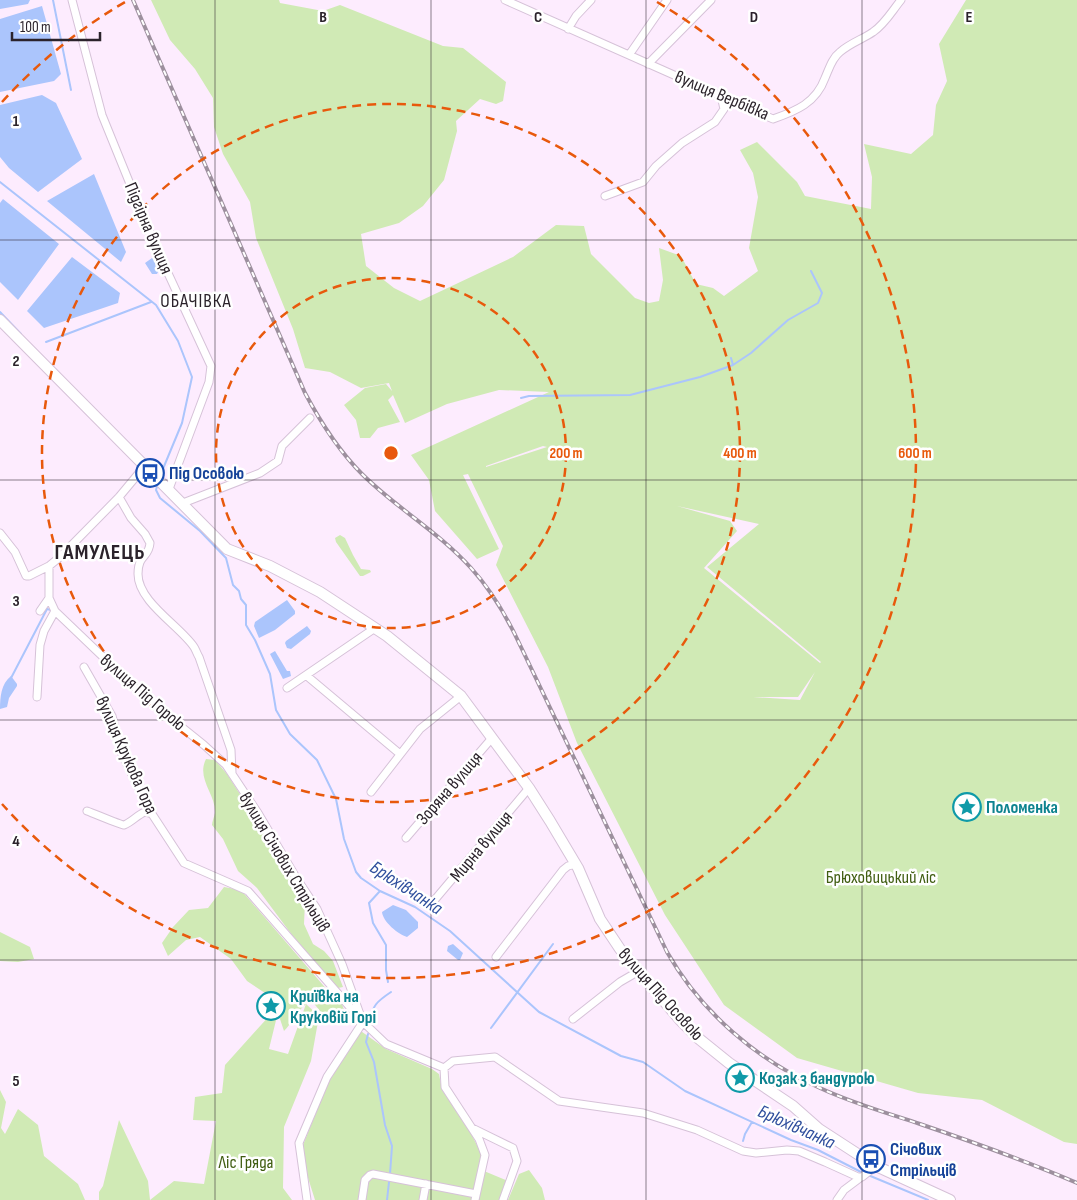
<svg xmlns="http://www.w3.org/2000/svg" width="1077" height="1200" viewBox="0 0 1077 1200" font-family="'Sofia Sans Condensed',sans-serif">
	<rect width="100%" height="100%" fill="#fdecfe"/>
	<path fill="#d0eab5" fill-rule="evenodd" d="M151,0H279L280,3L323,11L340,5L443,46L463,48L506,82L503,101L496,104L480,99L456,121L457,131L444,180L423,206L399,223L361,234L366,266L394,288L420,301L513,257L556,225L584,226L591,254L635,298L649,303L659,301L663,280L659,248L681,256L696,284L713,288L724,296L758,271L749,248L758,197L753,173L740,150L757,142L797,182L805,196L871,209L872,177L864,144L911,154L933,135L936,105L947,81L939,44L966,0H1077V1144L1064,1142L982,1100L918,1093L797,1058L724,1005L665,915L577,743L548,667L496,565L503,546L468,474L463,475L499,549L477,559L435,511L429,480L411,455L549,392L499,390L447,404L405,423L393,395L388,400L400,422L378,428L370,438H360L356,420L344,405L365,388L386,384L392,391L389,383L361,388L330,372L305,368L293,329L256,238L250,202L223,154L214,127L213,98L195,69L170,40ZM543,446L547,447L486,467V466ZM677,506L759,524L707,567L821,662L820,663L704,568L737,531L730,521ZM815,672L800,700L753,697H798Z
		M340,535L345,538L353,555L361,569L370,570L371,572L363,576H360L336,542L335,538Z
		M206,759L215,760L227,774L283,861L305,902L304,924L313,944L324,951L333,961L343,987L338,988L292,935L257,888L238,871L223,839L212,825C212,822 214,817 215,813C216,794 196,779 206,759Z
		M224,887L241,890L329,992L342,1004L346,1016L341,1024L325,1017L311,1000L306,1004L319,1016L311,1061L284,1127L283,1188L292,1200H99V1192L103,1186L119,1120L148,1181L150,1200L174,1181L204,1184L216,1121L193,1120L195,1097L222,1093L225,1065L280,1004L269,1049L288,1054L306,1004C299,1009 291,1024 284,1031L280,1019L283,1004L272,1002L271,997L247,981L231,959L200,937L186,940L168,956L162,943L173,927L189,910L208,908Z
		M0,932L30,947L34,959L18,962L0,961Z
		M358,1029L386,1049L432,1069L439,1074L442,1090L464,1120L481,1153L484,1171L508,1181L500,1200H315L304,1165L303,1145L330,1078Z
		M0,1090L6,1102L1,1128L5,1134L18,1109L38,1125L44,1156L78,1184L85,1200H0Z
		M529,1170L542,1188L545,1200H508L519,1174Z"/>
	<path fill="#abc5fc" d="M0,0H30L28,4L0,9Z
		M42,6L61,74L54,81L0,92V19Z
		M42,95L56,103L82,159L38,192L9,168L0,157V105Z
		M94,174L126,252L121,262L47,201Z
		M3,199L59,244L18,300L0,282V203Z
		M72,257L120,293L118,303L44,328L27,311Z
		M152,258L155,259L159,270L157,274H152L145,263Z
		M287,600L295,611V614L275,630L259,638L254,626L255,622Z
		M307,626L311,631L310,634L291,649L287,648L285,643L286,641Z
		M275,651L287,671H290L291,676L283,679L270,654Z
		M11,676L17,684V686L9,698L7,707L0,709C0,697 1,684 11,676Z
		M393,905L406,910L418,922V928L407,937C398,934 383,922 382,912Z
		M453,944L463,953L460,960H458L447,951L448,946Z"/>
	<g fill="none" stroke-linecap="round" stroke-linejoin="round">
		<path stroke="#abc5fc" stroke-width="2" d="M53,0L71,90
			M0,182L156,305L178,341L192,377L182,423L160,476
			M0,312L21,334
			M46,342L151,302
			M731,358L733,365
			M521,398L529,396L630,395L700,377L733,365L751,353L788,320L818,303L822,293L811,271
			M158,483L156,490L160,498L200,531L226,558L233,585L239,591L241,599L246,605V625L255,640L270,674L276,710L290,734L317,760L336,799L344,839L356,872L361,878L380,891L415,907L450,931L539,1012L621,1056L643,1062L685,1091L791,1140L818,1150L863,1173
			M10,680L47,609L51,610
			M380,891L369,903L373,923L386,945V970L388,982
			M369,1023C373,1005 376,1002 391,992
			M491,1028L553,944
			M368,1034L366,1042L374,1062L385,1125L392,1146L390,1174
			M743,1141L745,1134L752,1122
			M868,1175L928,1200
			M387,1200L389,1182"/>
		<defs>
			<path id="street" d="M72,0L102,115L154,243L211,366L209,382L169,489
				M505,0L773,119C796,111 816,103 825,78C829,69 832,58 840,52C850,43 863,39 873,32C885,24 892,11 901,0
				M568,29L576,16L591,0
				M629,55L667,0
				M648,64L711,0
				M605,196L643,182L656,166L682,143L715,122L724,109L721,96
				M119,497L131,518L145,534L150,543C149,558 138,554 138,574C138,602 180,626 194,647C196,650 197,654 199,657L231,750L232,773
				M183,503L260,473L278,461L282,446L310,418
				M0,533L15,552L26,576H29L49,566
				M49,598L55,611L148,700L204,745L226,765L258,813L297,879L317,909L342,964L361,1017
				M40,611L49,598V566L60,557L119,497L144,467
				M84,667L112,716L122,754L145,801L152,814L184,863L248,891L363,1022L386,1044L444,1068L453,1061L495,1057L559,1101L643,1113L697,1130L743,1151L756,1153L787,1150L799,1151L825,1162L858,1177H862L876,1166
				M307,676L400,754
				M287,688L375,628
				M37,697L40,645L44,631L55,611
				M371,792L420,729L461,696
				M87,811C93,813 121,825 124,825C132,822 137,815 145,812L152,814
				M406,838L492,738
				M432,903L529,788
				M496,957L563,870L568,866L576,864
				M573,1019L620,982L639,971
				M444,1068L445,1087L479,1139L485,1155L475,1200
				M472,1128L513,1148L517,1161L503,1200
				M307,1200L299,1143L327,1077L363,1022
				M362,1200L365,1180L370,1175L373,1174L476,1194
				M423,1200L426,1184
				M837,1200L844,1190L860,1178"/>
			<path id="secondary" d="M0,320L227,549L270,566L320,592L387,636L461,696L529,788L550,821L578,868L600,919L620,949L680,1020L698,1038L729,1063L793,1106L819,1129L876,1166L950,1200"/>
		</defs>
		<use href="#street" stroke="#d6c2d8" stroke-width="9"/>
		<use href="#secondary" stroke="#d6c2d8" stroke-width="12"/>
		<use href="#street" stroke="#fff" stroke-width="7"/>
		<use href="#secondary" stroke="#fff" stroke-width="10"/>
		<defs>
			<path id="rail" d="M133,0L305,393C321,423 338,450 362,474C396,508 439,532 471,568C492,591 507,617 520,645L667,952C701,1012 757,1060 820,1088C852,1103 887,1113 920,1124C973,1142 1026,1161 1077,1183"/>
		</defs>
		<use href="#rail" stroke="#9d909e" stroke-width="4"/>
		<use href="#rail" stroke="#fff" stroke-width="2" stroke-dasharray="5.5" stroke-linecap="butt"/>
	</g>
	<path fill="none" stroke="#2b232b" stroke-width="1" stroke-opacity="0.55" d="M215,0V1200M431,0V1200M646,0V1200M862,0V1200M0,240H1077M0,480H1077M0,720H1077M0,960H1077"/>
	<g fill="none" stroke="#e8590c" stroke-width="2.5" stroke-dasharray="9 6">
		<circle cx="391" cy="453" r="175"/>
		<circle cx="391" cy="453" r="349"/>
		<path d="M2 102A524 524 0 0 1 125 2M657 2A524 524 0 1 1 2 804"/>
	</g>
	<defs>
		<symbol id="bus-ring" viewBox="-11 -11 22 22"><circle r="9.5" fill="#fff" stroke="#1a4fb4" stroke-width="1.5"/><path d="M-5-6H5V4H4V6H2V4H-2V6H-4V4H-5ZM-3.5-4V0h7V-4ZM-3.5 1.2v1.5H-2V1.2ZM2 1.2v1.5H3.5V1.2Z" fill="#1a4fb4"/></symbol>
		<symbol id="sight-ring" viewBox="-11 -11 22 22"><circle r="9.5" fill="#fff" stroke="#0f9aa8" stroke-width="1.5"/><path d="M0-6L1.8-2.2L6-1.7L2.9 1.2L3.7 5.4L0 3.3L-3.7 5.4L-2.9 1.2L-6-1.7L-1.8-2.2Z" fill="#0f9aa8"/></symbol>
	</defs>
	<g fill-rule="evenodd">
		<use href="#bus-ring" x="134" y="457" width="32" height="32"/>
		<use href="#sight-ring" x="951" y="791" width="32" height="32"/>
		<use href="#sight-ring" x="255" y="990" width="32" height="32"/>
		<use href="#sight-ring" x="724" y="1062" width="32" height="32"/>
		<use href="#bus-ring" x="855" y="1143" width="32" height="32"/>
	</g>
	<g text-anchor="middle" stroke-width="5" stroke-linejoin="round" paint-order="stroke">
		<g font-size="18" fill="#2b232b" stroke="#fff">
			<text transform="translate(722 95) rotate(23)" y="6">вулиця Вербівка</text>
			<text transform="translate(149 228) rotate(67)" y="6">Підгірна вулиця</text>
			<text transform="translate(143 692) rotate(41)" y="6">вулиця Під Горою</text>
			<text transform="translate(127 755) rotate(66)" y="6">вулиця Крукова Гора</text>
			<text transform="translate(449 788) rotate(-49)" y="6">Зоряна вулиця</text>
			<text transform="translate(481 846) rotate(-50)" y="6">Мирна вулиця</text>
			<text transform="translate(285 862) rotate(59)" y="6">вулиця Січових Стрільців</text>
			<text transform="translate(661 994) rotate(48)" y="6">вулиця Під Осовою</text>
		</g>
		<g font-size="18" font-weight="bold" fill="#164399" stroke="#fff" text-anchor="start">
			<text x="169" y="479">Під Осовою</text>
			<text x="890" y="1155">Січових<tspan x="890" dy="21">Стрільців</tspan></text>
		</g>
		<g font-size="18" font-weight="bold" fill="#0d838f" stroke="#fff" text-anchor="start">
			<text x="986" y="813">Поломенка</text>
			<text x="290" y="1002">Криївка на<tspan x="290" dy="21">Круковій Горі</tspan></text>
			<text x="759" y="1084">Козак з бандурою</text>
		</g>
		<g font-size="18" fill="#415e12" stroke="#fff">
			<text x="881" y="883">Брюховицький ліс</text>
			<text x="246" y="1168">Ліс Гряда</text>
		</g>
		<g font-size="19" letter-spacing="1" fill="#2b232b" stroke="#fff">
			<text x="196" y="307">ОБАЧІВКА</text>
		</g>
		<g font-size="19" font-style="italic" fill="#2f4f9d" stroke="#fff">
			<text transform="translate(407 887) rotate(33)" y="7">Брюхівчанка</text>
			<text transform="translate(797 1126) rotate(24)" y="7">Брюхівчанка</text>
		</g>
		<g font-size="22" font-weight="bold" letter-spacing="1" fill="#2b232b" stroke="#fff">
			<text x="100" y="559">ГАМУЛЕЦЬ</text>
		</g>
	</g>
	<g font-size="16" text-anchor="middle" font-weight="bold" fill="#2b232b" stroke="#fff" stroke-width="5" stroke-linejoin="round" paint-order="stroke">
		<text x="323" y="22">B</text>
		<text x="538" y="22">C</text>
		<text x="754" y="22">D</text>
		<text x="969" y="22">E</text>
		<text x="16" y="126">1</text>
		<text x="16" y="366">2</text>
		<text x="16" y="606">3</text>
		<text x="16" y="846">4</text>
		<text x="16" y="1086">5</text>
	</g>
	<circle cx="391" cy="453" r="8" fill="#e8590c" stroke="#fff" stroke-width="2.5"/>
	<g font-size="15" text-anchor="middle" font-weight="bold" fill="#e8590c" stroke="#fff" stroke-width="5" stroke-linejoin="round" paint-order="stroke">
		<text x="566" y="458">200 m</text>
		<text x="740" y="458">400 m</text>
		<text x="915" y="458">600 m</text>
	</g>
	<path d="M12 32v8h88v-8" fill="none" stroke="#2b232b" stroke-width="2.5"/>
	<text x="20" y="32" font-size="15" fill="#2b232b" stroke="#ffffff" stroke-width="4" paint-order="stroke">100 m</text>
</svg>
